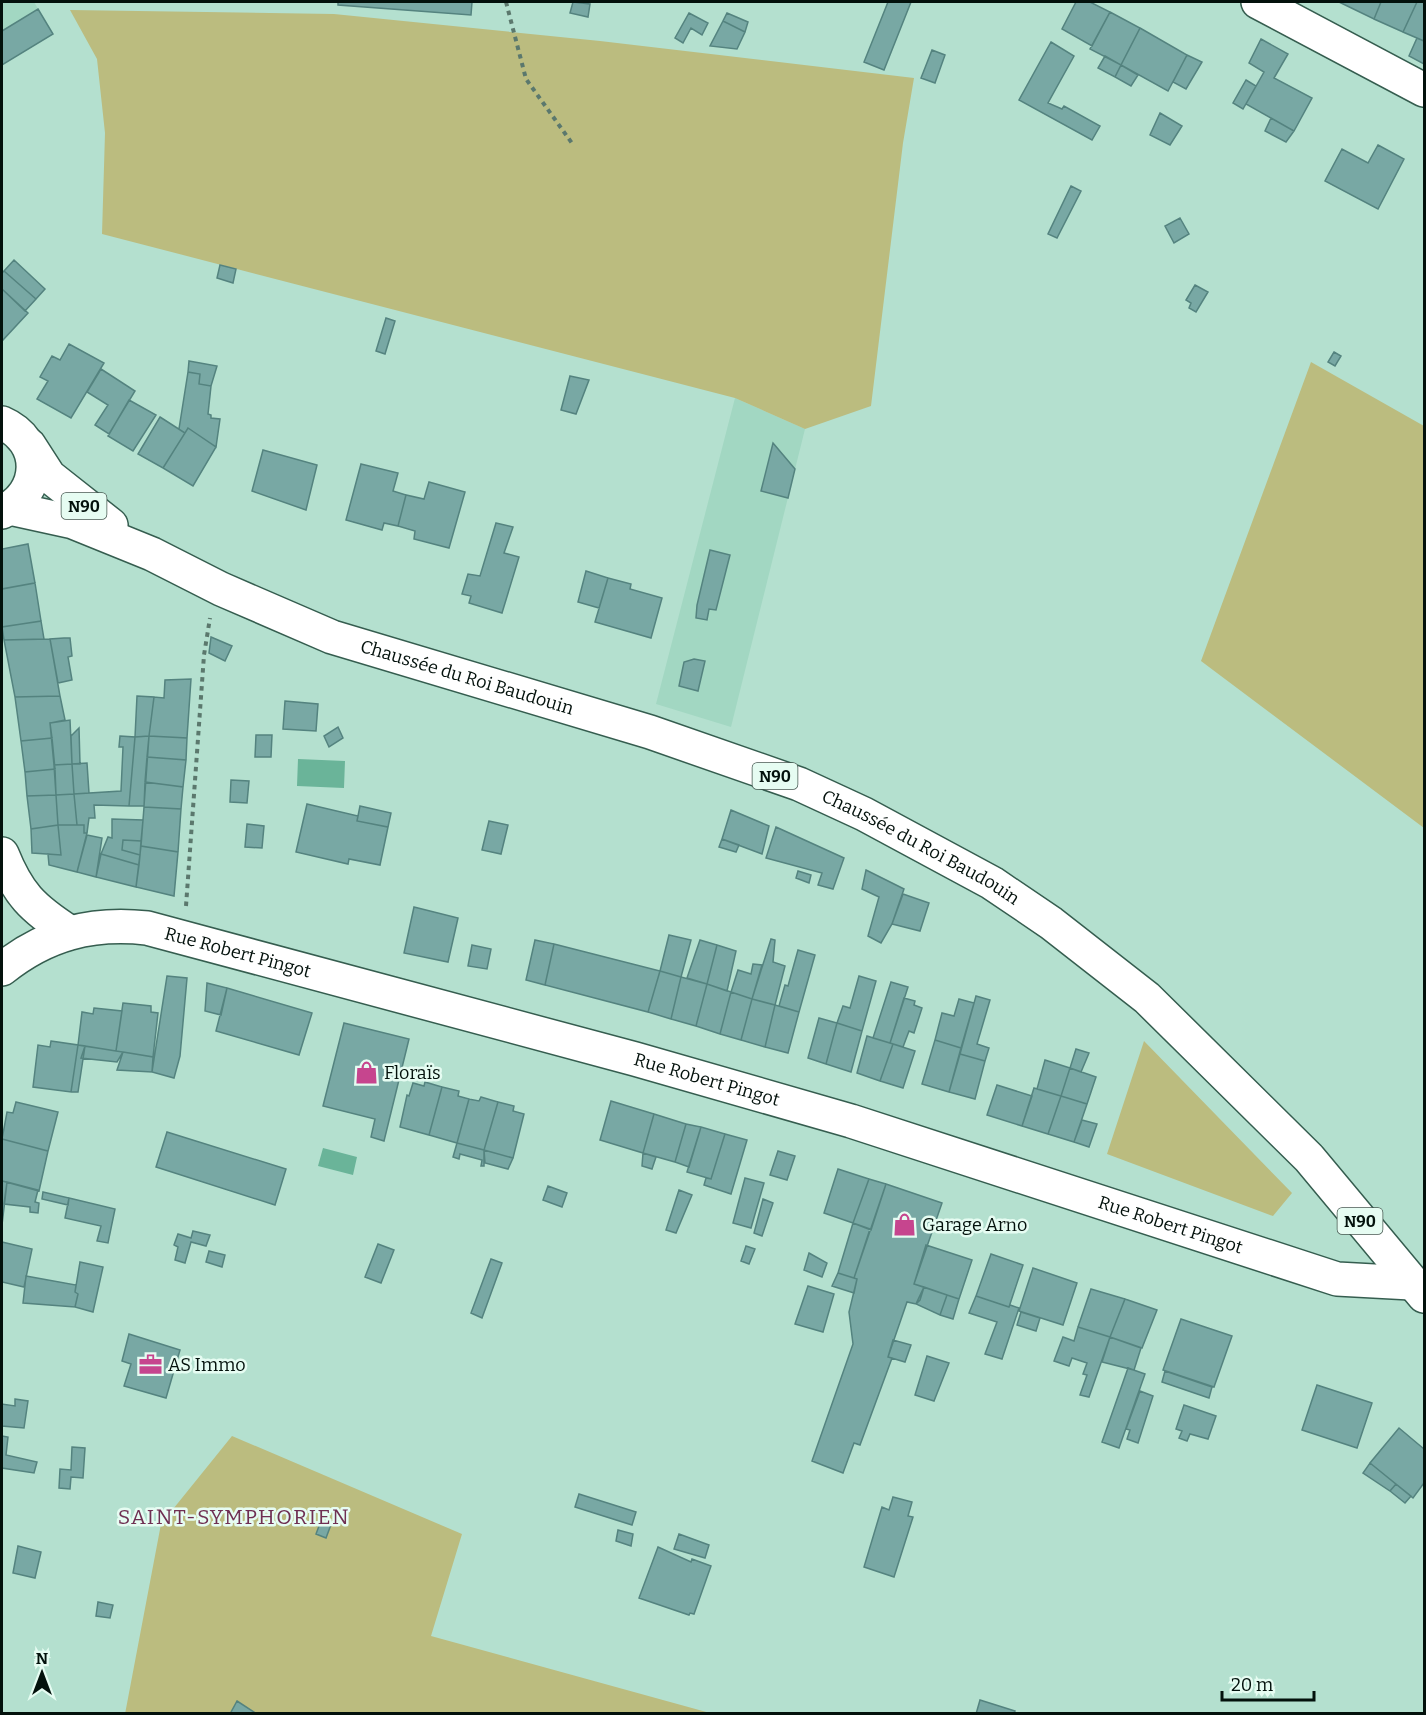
<svg xmlns="http://www.w3.org/2000/svg" width="1426" height="1715" viewBox="0 0 1426 1715" font-family="Bitter,serif">
	<rect width="100%" height="100%" fill="#b4e0cf"/>
	<path fill="#a2d7c2" d="M2,2H34L53,34L2,65Z
		M735,398L805,429L731,727L656,704Z"/>
	<path fill="#bbbc7f" d="M70,10L334,14L600,41L914,78L903,143L871,406L805,429L735,398L102,234L105,133L97,59Z
		M1311,362L1424,426V828L1201,661Z
		M1144,1041L1292,1193L1273,1216L1107,1154Z
		M232,1436L462,1534L431,1636L710,1713L125,1714L161,1524Z"/>
	<path fill="#6ab499" d="M298,759L345,761L344,788L297,786Z
		M323,1148L357,1157L353,1175L318,1166Z"/>
	<path fill="#78a8a4" stroke="#54837f" stroke-width="1.5" d="M338,2H472L471,15L338,5Z
		M573,2L590,4L588,17L570,13Z
		M888,2H911L884,70L864,62Z
		M1076,2H1090L1110,12L1092,46L1062,29Z
		M1339,2H1381L1374,19Z
		M1381,2H1417L1403,32L1374,19Z
		M1417,2H1424V41L1403,32Z
		M38,9L53,34L2,65V31Z
		M1110,12L1140,28L1121,65L1090,49Z
		M689,13L708,23L702,35L691,28L683,43L675,38Z
		M727,13L748,22L745,32L723,21Z
		M723,21L745,32L737,49L710,46Z
		M1140,28L1187,55L1168,91L1121,65Z
		M1417,38L1424,41V64L1409,56Z
		M1261,39L1288,54L1274,78L1312,98L1294,131L1246,104L1264,72L1249,63Z
		M1051,42L1074,56L1048,103L1062,109L1064,106L1100,126L1092,140L1019,100Z
		M932,50L945,55L935,83L921,78Z
		M1187,55L1202,62L1186,89L1173,82Z
		M1105,56L1121,65L1115,77L1098,68Z
		M1121,65L1138,75L1131,86L1115,77Z
		M1246,80L1256,86L1243,109L1233,103Z
		M1160,113L1182,126L1170,145L1150,135Z
		M1271,118L1294,131L1286,142L1265,131Z
		M1378,145L1404,159L1378,209L1325,181L1342,149L1368,163Z
		M1071,186L1081,191L1057,238L1048,234Z
		M1180,218L1189,234L1174,243L1165,226Z
		M14,260L45,289L36,299L4,271Z
		M220,265L236,269L233,283L217,278Z
		M4,271L36,299L25,311L2,289V273Z
		M1195,285L1208,292L1196,312L1189,308L1191,303L1186,300Z
		M2,289L28,313L2,341Z
		M386,318L395,321L385,354L376,351Z
		M69,344L104,363L71,418L37,399L48,381L40,377L52,356L60,360Z
		M1334,352L1341,356L1335,366L1328,362Z
		M189,361L217,366L211,386L199,384L200,374L188,372Z
		M101,369L135,391L109,434L95,425L108,405L87,392Z
		M188,372L200,374L199,384L211,386L208,414L211,415V418L220,419L216,447L188,428L185,433L179,429Z
		M570,376L589,380L576,414L561,410Z
		M129,400L156,415L133,451L108,436Z
		M160,417L185,433L163,468L138,454Z
		M188,428L216,447L193,486L163,468Z
		M773,443L795,469L788,498L761,491Z
		M263,450L317,465L306,510L252,491Z
		M361,464L398,473L393,491L406,495L398,526L384,523L382,530L346,520Z
		M429,482L465,492L449,548L414,539L415,531L398,526L406,495L424,499Z
		M496,523L513,527L504,553L519,557L502,613L469,603L471,596L462,594L468,574L480,576Z
		M28,544L35,583L2,589V549Z
		M710,550L730,555L716,610L709,609L707,620L696,618L697,605Z
		M586,571L608,578L599,608L578,602Z
		M608,578L631,584L630,589L662,598L651,638L595,622Z
		M35,583L41,621L2,627V589Z
		M41,621L44,639L4,640L2,627Z
		M211,637L232,646L225,661L209,653Z
		M64,638H70L72,656L68,657L72,680L58,683L50,639Z
		M50,639L60,696L15,697L4,640Z
		M694,659L705,661L698,691L679,686L684,662Z
		M191,679L187,738L149,736L154,697L164,698L165,680Z
		M60,696L65,720L50,723L52,738L21,741L15,697Z
		M137,696L154,697L149,736L135,737Z
		M285,701L318,704L316,731L283,729Z
		M70,720L72,764L54,765L50,723Z
		M338,727L343,738L329,747L324,736Z
		M79,728L80,764H72L71,736Z
		M256,735H272L271,757H255Z
		M120,736L135,737L129,806L94,805L95,818H89L87,833H84V825H77L74,794L121,791L123,747H119Z
		M149,736L144,806H129L135,737Z
		M149,736L187,738L186,760L147,757Z
		M52,738L55,769L25,772L21,741Z
		M147,757L186,760L183,787L145,782Z
		M87,763L89,793L74,794L72,764Z
		M72,764L74,794L56,795L54,765Z
		M55,769L56,795L27,796L25,772Z
		M231,780L249,781L247,803L230,802Z
		M145,782L183,787L181,809L144,807Z
		M74,794L77,825H58L56,795Z
		M56,795L58,825L31,829L27,796Z
		M307,804L358,816L357,821L388,827L380,865L349,859L348,864L296,852Z
		M360,806L391,813L388,827L357,821Z
		M144,807L181,809L178,852L141,846Z
		M731,810L769,826L762,854L722,839Z
		M112,819L143,820L141,841L123,840L122,850L140,855L139,865L101,854L108,837L112,838Z
		M489,821L508,825L501,854L482,850Z
		M247,824L264,826L262,848L245,847Z
		M58,825L61,855L32,853L31,829Z
		M58,825H84V833H87L77,872L49,865L48,854L61,855Z
		M776,827L844,858L833,889L818,885L822,873L766,858Z
		M87,835L102,838L96,877L77,872Z
		M722,839L739,845L736,852L719,847Z
		M123,840L141,841L140,855L122,850Z
		M141,846L178,852L174,896L136,887Z
		M101,854L139,865L136,887L96,877Z
		M866,870L904,889L892,924L881,943L868,936L879,897L862,889Z
		M798,871L811,875L809,883L796,878Z
		M903,894L929,903L920,931L892,924Z
		M414,907L458,918L448,962L404,953Z
		M669,935L691,940L681,977L660,971Z
		M771,939L775,940L773,962L785,966L775,1005L752,999Z
		M535,940L554,944L545,985L526,980Z
		M700,940L717,945L707,984L687,978Z
		M554,944L660,971L648,1012L545,985Z
		M472,945L491,949L487,969L468,966Z
		M717,945L736,951L727,991L707,984Z
		M798,950L815,955L799,1012L779,1006L785,985L788,986Z
		M753,964L762,965L752,999L731,992L738,970L751,974Z
		M660,971L681,977L671,1019L648,1012Z
		M167,976L187,978L180,1056L174,1078L152,1072Z
		M859,976L876,981L862,1031L837,1023L843,1006L850,1008Z
		M681,977L707,984L696,1026L671,1019Z
		M891,982L908,987L890,1043L873,1038Z
		M207,983L227,988L221,1015L205,1011Z
		M707,984L731,992L720,1034L696,1026Z
		M227,988L312,1013L299,1055L216,1031Z
		M731,992L752,999L741,1040L720,1034Z
		M976,996L990,1000L977,1044L989,1048L985,1061L960,1054Z
		M904,998L915,1001L914,1005L922,1008L914,1033L909,1031L903,1047L890,1043Z
		M752,999L775,1005L765,1047L741,1040Z
		M959,999L974,1003L961,1048L935,1040L942,1013L954,1016Z
		M123,1003L151,1006V1012L158,1013L153,1057L116,1051Z
		M775,1005L799,1012L788,1053L765,1047Z
		M94,1008L122,1011L116,1051L78,1045L82,1012L93,1014Z
		M819,1018L837,1023L826,1064L808,1058Z
		M344,1023L409,1039L384,1141L371,1137L375,1119L323,1106Z
		M837,1023L862,1031L851,1072L826,1064Z
		M867,1036L893,1044L880,1081L857,1073Z
		M935,1040L961,1048L949,1092L922,1084Z
		M51,1041L78,1045L71,1092L33,1087L38,1045L50,1047Z
		M893,1044L915,1051L903,1088L880,1081Z
		M78,1045L85,1046L78,1092H71Z
		M85,1046L116,1051L123,1052L117,1062L81,1058Z
		M1076,1049L1089,1053L1081,1072L1070,1068Z
		M123,1052L153,1057L152,1072L117,1070Z
		M960,1054L985,1061L975,1099L949,1092Z
		M1045,1060L1070,1068L1061,1096L1037,1089Z
		M1070,1068L1096,1077L1087,1104L1061,1096Z
		M425,1082L442,1087L429,1135L400,1127L407,1095L409,1096L413,1083L424,1086Z
		M997,1085L1032,1096L1022,1126L987,1115Z
		M442,1087L459,1091L458,1096L469,1099L457,1143L429,1135Z
		M1034,1088L1061,1096L1048,1134L1022,1126Z
		M1061,1096L1087,1104L1074,1142L1048,1134Z
		M481,1097L498,1102L484,1150L457,1143L469,1099L479,1101Z
		M611,1101L654,1114L643,1153L600,1140Z
		M16,1102L58,1112L48,1151L2,1139L7,1112L13,1113Z
		M498,1102L514,1106L513,1111L524,1114L513,1158L484,1150Z
		M654,1114L686,1124L675,1162L643,1153Z
		M1082,1120L1097,1124L1089,1147L1074,1142Z
		M686,1124L701,1127L689,1167L675,1162Z
		M701,1127L725,1134L711,1179L687,1172Z
		M167,1132L286,1169L275,1205L156,1167Z
		M725,1134L747,1140L731,1194L704,1185L706,1178L711,1179Z
		M2,1139L48,1151L39,1191L2,1181Z
		M457,1143L484,1150V1166H481L482,1160L460,1154L459,1159L453,1157Z
		M484,1150L513,1158L508,1169L485,1163Z
		M778,1151L795,1156L787,1180L770,1175Z
		M643,1153L656,1157L652,1169L642,1166Z
		M838,1169L869,1179L853,1223L824,1213Z
		M745,1178L764,1183L751,1228L733,1223Z
		M869,1179L886,1184L871,1230L853,1223Z
		M2,1181L7,1182L2,1225Z
		M7,1182L38,1190L35,1202L39,1203L38,1213L30,1212V1207L4,1204Z
		M886,1184L942,1203L914,1284L924,1287L920,1300L916,1304L907,1302L888,1357L892,1358L860,1445L854,1443L843,1473L812,1461L853,1344L849,1312L857,1279L854,1278Z
		M548,1186L567,1193L562,1207L543,1200Z
		M679,1190L692,1195L676,1233L666,1230Z
		M43,1192L69,1198L68,1205L42,1199Z
		M69,1198L115,1209L108,1243L97,1241L101,1226L65,1218Z
		M763,1199L773,1203L762,1236L754,1233Z
		M853,1223L870,1229L854,1278L838,1273Z
		M193,1231L210,1235L206,1246L191,1242L185,1263L175,1260L178,1247L174,1245L178,1234L191,1238Z
		M2,1242L32,1249L24,1287L2,1282Z
		M378,1244L394,1250L381,1283L365,1277Z
		M926,1245L972,1260L959,1299L914,1284Z
		M746,1246L755,1249L749,1264L741,1261Z
		M209,1251L225,1255L222,1267L206,1262Z
		M809,1253L827,1263L822,1277L804,1270Z
		M991,1254L1023,1265L1009,1307L976,1296Z
		M491,1259L502,1263L482,1318L471,1313Z
		M80,1262L103,1267L93,1312L75,1307L78,1294L75,1292Z
		M1033,1268L1077,1283L1063,1325L1019,1311Z
		M838,1273L857,1279L854,1293L832,1286Z
		M26,1276L76,1285L75,1292L78,1294L75,1307L23,1303Z
		M808,1286L834,1294L823,1332L795,1324Z
		M924,1287L947,1295L940,1315L916,1304Z
		M1091,1289L1125,1299L1110,1337L1078,1327Z
		M947,1295L959,1299L953,1319L940,1315Z
		M976,1296L1009,1307L1010,1305L1019,1308L1002,1359L985,1354L997,1322L969,1313Z
		M1125,1299L1157,1310L1142,1348L1110,1337Z
		M1021,1312L1040,1318L1036,1331L1017,1325Z
		M1181,1319L1232,1336L1214,1387L1163,1370Z
		M1078,1327L1110,1337L1089,1397L1080,1395L1087,1375L1083,1374L1087,1363L1072,1358L1069,1366L1054,1361L1063,1337L1074,1341Z
		M129,1334L180,1350L166,1398L124,1386L131,1364L122,1361Z
		M1110,1337L1141,1348L1134,1370L1102,1362Z
		M893,1340L911,1345L905,1362L888,1357Z
		M927,1356L949,1363L934,1401L915,1395Z
		M1128,1368L1145,1374L1119,1448L1102,1442Z
		M1165,1371L1212,1387L1209,1398L1162,1382Z
		M1317,1385L1372,1403L1357,1448L1302,1430Z
		M1140,1391L1153,1396L1138,1443L1127,1439L1130,1430L1126,1429Z
		M15,1399L28,1401L24,1428L2,1426V1404L15,1406Z
		M1184,1405L1216,1416L1208,1439L1190,1434L1187,1441L1179,1438L1182,1431L1176,1429Z
		M1399,1428L1424,1449V1483L1413,1498L1370,1463Z
		M2,1436L8,1437L6,1455L37,1462L34,1473L2,1468Z
		M72,1447L85,1448L83,1478L71,1477L70,1489L59,1488L60,1469L71,1470Z
		M1370,1463L1396,1484L1390,1491L1363,1473Z
		M1396,1484L1411,1496L1405,1503L1390,1491Z
		M579,1494L636,1512L632,1525L575,1507Z
		M893,1497L912,1502L908,1516L913,1517L894,1577L864,1567L882,1507L889,1510Z
		M322,1518L332,1522L326,1538L316,1534Z
		M618,1530L633,1534L631,1546L616,1541Z
		M679,1534L709,1545L705,1558L674,1549Z
		M18,1546L41,1552L35,1578L13,1573Z
		M658,1547L691,1562L692,1559L711,1566L694,1614L690,1613L689,1615L639,1598Z
		M98,1602L113,1605L110,1618L96,1616Z
		M980,1700L1015,1711L1014,1714H976Z
		M237,1701L257,1714H230Z"/>
	<g fill="none" stroke-linecap="round" stroke-linejoin="round">
		<defs>
			<g id="secondary">
				<path d="M1258,2L1424,90"/>
				<path d="M2,854C18,894 32,908 69,932"/>
				<path id="s1" d="M2,969C46,934 91,922 147,928L635,1059L851,1121L1337,1279L1411,1283"/>
			</g>
			<g id="primary">
				<path d="M2,423C44,441 43,493 2,512"/>
				<path d="M29,445L49,476L111,525"/>
				<path id="s2" d="M9,508L73,522L152,554L221,589L332,637L650,732L799,784L864,814L992,883L1051,923L1147,998L1309,1158L1424,1296"/>
			</g>
		</defs>
		<use href="#secondary" stroke="#355d4f" stroke-width="36"/>
		<use href="#primary" stroke="#355d4f" stroke-width="36"/>
		<path stroke="#5b786d" stroke-width="4" stroke-dasharray="4.5 4.5" stroke-linecap="butt" d="M506,2L526,79L574,146
			M186,906L204,655L210,618"/>
		<use href="#secondary" stroke="#fff" stroke-width="33"/>
		<use href="#primary" stroke="#fff" stroke-width="33"/>
	</g>
	<defs>
		<symbol id="shop-bare" viewBox="-9 -9 18 18"><path d="M-5-2.5h2.3a2.7 3.5 0 0 1 5.4 0H5L5.5 6h-11ZM-1.5-2.5h3a1.5 2.3 0 0 0-3 0Z" fill="#c6458e" stroke="#e6fcf2" stroke-width="2.5" paint-order="stroke"/></symbol>
		<symbol id="office-bare" viewBox="-9 -9 18 18"><path d="M-6-3h4V-5.5h4V-3h4V5H-6ZM-1-4.5V-3h2v-1.5ZM-6 0V1H6V0Z" fill="#c6458e" stroke="#e6fcf2" stroke-width="2.5" paint-order="stroke"/></symbol>
	</defs>
	<g fill-rule="evenodd">
		<use href="#shop-bare" x="350" y="1056" width="33" height="33"/>
		<use href="#shop-bare" x="888" y="1208" width="33" height="33"/>
		<use href="#office-bare" x="134" y="1348" width="33" height="33"/>
	</g>
	<g text-anchor="middle" stroke-width="5" stroke-linejoin="round" paint-order="stroke">
		<g fill="#e6fcf2" stroke="#475851" stroke-width="1.5">
			<rect x="61.5" y="493" width="45" height="26" rx="4.5"/>
			<rect x="752.5" y="763" width="45" height="26" rx="4.5"/>
			<rect x="1337.5" y="1208" width="45" height="26" rx="4.5"/>
		</g>
		<g font-size="16" font-weight="bold" fill="#03110c">
			<text x="84" y="512">N90</text>
			<text x="775" y="782">N90</text>
			<text x="1360" y="1227">N90</text>
		</g>
		<g font-size="18" fill="#03110c" stroke="#e6fcf2">
			<text dy="6" stroke="none"><textPath href="#s2" startOffset="490">Chaussée du Roi Baudouin</textPath></text>
			<text dy="6" stroke="none"><textPath href="#s2" startOffset="976">Chaussée du Roi Baudouin</textPath></text>
			<text dy="6" stroke="none"><textPath href="#s1" startOffset="249">Rue Robert Pingot</textPath></text>
			<text dy="6" stroke="none"><textPath href="#s1" startOffset="735">Rue Robert Pingot</textPath></text>
			<text dy="6" stroke="none"><textPath href="#s1" startOffset="1221">Rue Robert Pingot</textPath></text>
		</g>
		<g font-size="18" fill="#03110c" stroke="#e6fcf2" text-anchor="start">
			<text x="384" y="1079">Floraïs</text>
			<text x="922" y="1231">Garage Arno</text>
			<text x="168" y="1371">AS Immo</text>
		</g>
		<g font-size="21" letter-spacing="1.5" fill="#6f2f52" stroke="#e6fcf2">
			<text x="234" y="1524">SAINT-SYMPHORIEN</text>
		</g>
	</g>
	<rect width="1426" height="1715" fill="none" stroke="#03110c" stroke-width="6"/>
	<g transform="translate(42 1673)" stroke="#e6fcf2" stroke-width="4.5" paint-order="stroke">
	<path d="M0-4.5L10 22L0 15L-10 22Z" fill="#03110c"/>
	<text y="-9" font-size="16" font-weight="bold" text-anchor="middle" fill="#03110c">N</text>
	</g>
	<path d="M1222 1691v9h92v-9" fill="none" stroke="#03110c" stroke-width="3"/>
	<text x="1231" y="1691" font-size="18" fill="#03110c" stroke="#e6fcf2" stroke-width="4.5" paint-order="stroke">20 m</text>
</svg>
